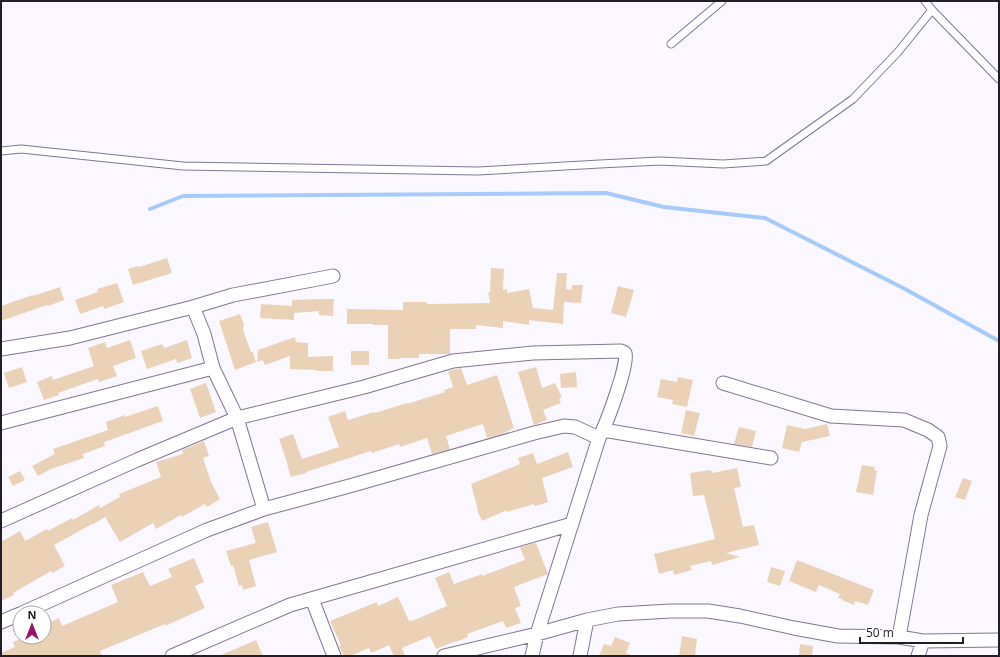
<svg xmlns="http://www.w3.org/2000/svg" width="1000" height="657" viewBox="0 0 1000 657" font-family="'Open Sans',sans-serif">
	<rect width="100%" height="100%" fill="#faf7fe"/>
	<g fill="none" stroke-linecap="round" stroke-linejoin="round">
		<path stroke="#a5cbfa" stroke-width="4" d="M150,209L183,196L606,193L664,207L765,218L905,289L999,341"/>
	</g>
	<path fill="#ebd2b6" d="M167,258L172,273L133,285L128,269L138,266L139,267Z
		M491,268L504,269L503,290L507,289V293L529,289L533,308L553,310L557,273H567L566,289L571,290L572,285H583L581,303L564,302L563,324L529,320V325L503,321V328L476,325V329H450V354H419V358H400V359H388V325H373V324H347V309L403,310V302H427V304L490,303L488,292H490Z
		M117,283L124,302L104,309L103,306L80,314L75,300L98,292L97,289Z
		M618,286L634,290L626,317L611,313Z
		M60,287L64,300L48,306L47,305L1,321V306L33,295V296Z
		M318,299H334L333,316L319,315V311L294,313V320L260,318L261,304L292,306V300Z
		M240,314L244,325L243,330L251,352H253L256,362L235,370L219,321Z
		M295,337L296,342L308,343V357L333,356V371H317L316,370L290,369V356L265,365L263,360L257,362L258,350Z
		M130,340L136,358L113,366L117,376L99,382L98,379L58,393L59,395L44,400L37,382L52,376L53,380L94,366L88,348L105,342L107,348Z
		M187,340L192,358L177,363L176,359L147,369L141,351L162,344L164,348Z
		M351,351H369V365H351Z
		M22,367L27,382L9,388L4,373Z
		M536,367L542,388L555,383L562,397L559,399L561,403L543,410L547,420L534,425L518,372Z
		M461,368L467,385L497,375L514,428L502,434L487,438L483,424L446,436L450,449L432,454L427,438L400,447L399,444L372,453L371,451L306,472V473L291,477L287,465H288L279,439L293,434L302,459L339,447L328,417L345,411L348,420L374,412L375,413L407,403V404L445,392L444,390L453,387L448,371Z
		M576,372L577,387L561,388L560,374Z
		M678,377L693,380L687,407L672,404L673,400L657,397L661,379L677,382Z
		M206,383L216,412L200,418L190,389Z
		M158,406L163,421L104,442L105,446L83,454L84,458L51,469L38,476L32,466L55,454L53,449L108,430L106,422L125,415V417Z
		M686,410L700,413L694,436L681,433Z
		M827,424L830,436L802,442L799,452L782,448L787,425L805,429Z
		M739,427L756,431L752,447L734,444Z
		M204,441L209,456L203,458L211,482L220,499L207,507L205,504L182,517L181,515L156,529L153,523L120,542L105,517L92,525V524L54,545L65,566L52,573L51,571L13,593L14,595L1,601V542L20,531L25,541L47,529L48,531L72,518L73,520L99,505L100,508L120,497L119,494L161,477L156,462L183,454L182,450Z
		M568,452L573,467L542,478L548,502L535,506L534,504L507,512V510L482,521L477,510H478L471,484L520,464L518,458L533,453L537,464Z
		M862,465L875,467L874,470L877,471L873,495L856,492Z
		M737,468L741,487L734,488L743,527L754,525L759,545L726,553L740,557L712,565L711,561L690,566L692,570L678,574L674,575L673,570L659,574L654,554L715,539L704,495L693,496L690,473L711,470L712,473Z
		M20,471L25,480L13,486L8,477Z
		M963,478L972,481L965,500L955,497Z
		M268,522L277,552L249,560L256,586L243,590L242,585L239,586L233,565L231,566L226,551L256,543L251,527Z
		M536,543L548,574L514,587L521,606L515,608L521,623L506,628L503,621L467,634L468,637L456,642V641L436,649L430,636L402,648L405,656H394L389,645L371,653L369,648L350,656H344L339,646L341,645L330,621L377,602L378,606L398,597L409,621L411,620L412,621L447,606L435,578L449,572L454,584L482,574V576L525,560L520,547Z
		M194,558L204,582L195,586L205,608L165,626V624L100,651L102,656H1V653L15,647L13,642L24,637H44V625L59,618L62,626L118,602L111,585L143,572L150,586L172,577L168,569Z
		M797,560L874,590L868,605L855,601L854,605L842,600V599L838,598L840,594L819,585L816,592L789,581Z
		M771,567L785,571L780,586L767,582Z
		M682,636L697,639L695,656H679Z
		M615,637L630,643L626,653L634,656H599L604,644L611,646Z
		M256,640L263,656H219Z
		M800,644L813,646L812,656H799Z"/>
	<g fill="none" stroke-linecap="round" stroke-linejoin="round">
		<defs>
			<path id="lane" d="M925,1L932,10L999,79
				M671,44L722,1
				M1,151L21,149L183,166L478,171L600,164L660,161L723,164L766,161L853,99L898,52L932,10"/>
			<path id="street" d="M1,349L70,338L193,307
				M213,368L237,418L264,509
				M723,383L831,416L904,420L928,430L938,437L940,446L921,515L899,637
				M1,423L213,368L204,334L193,307L233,295L333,276
				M603,430L771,458
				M1,521L137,460L237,418L364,387L453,361L533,353L621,351L625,353C629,364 606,425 599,438L537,634L532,656
				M312,599L334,656
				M22,613L207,530L264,509L353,485L534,433L564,426L575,427L599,438
				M1,622L20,614
				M172,656L290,605L572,524
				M444,656L537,634L587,620L618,614L671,611H708L740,616L794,628L838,636L899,637L923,641L999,640
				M580,656L587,620
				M918,656L923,641"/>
		</defs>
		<use href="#lane" stroke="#817693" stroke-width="9"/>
		<use href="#street" stroke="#817693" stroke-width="15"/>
		<use href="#lane" stroke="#fff" stroke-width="7"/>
		<use href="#street" stroke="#fff" stroke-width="13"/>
	</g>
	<rect width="1000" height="657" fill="none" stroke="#221d29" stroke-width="4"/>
	<g transform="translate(32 625)"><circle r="19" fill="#ffffff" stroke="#a7a5a9"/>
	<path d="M0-3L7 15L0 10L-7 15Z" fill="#971369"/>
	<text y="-6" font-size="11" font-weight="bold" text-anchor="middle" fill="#221d29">N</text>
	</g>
	<path d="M860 637v6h103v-6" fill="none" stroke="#221d29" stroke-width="2"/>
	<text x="866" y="637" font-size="12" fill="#221d29" stroke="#ffffff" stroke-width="3" paint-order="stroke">50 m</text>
</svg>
